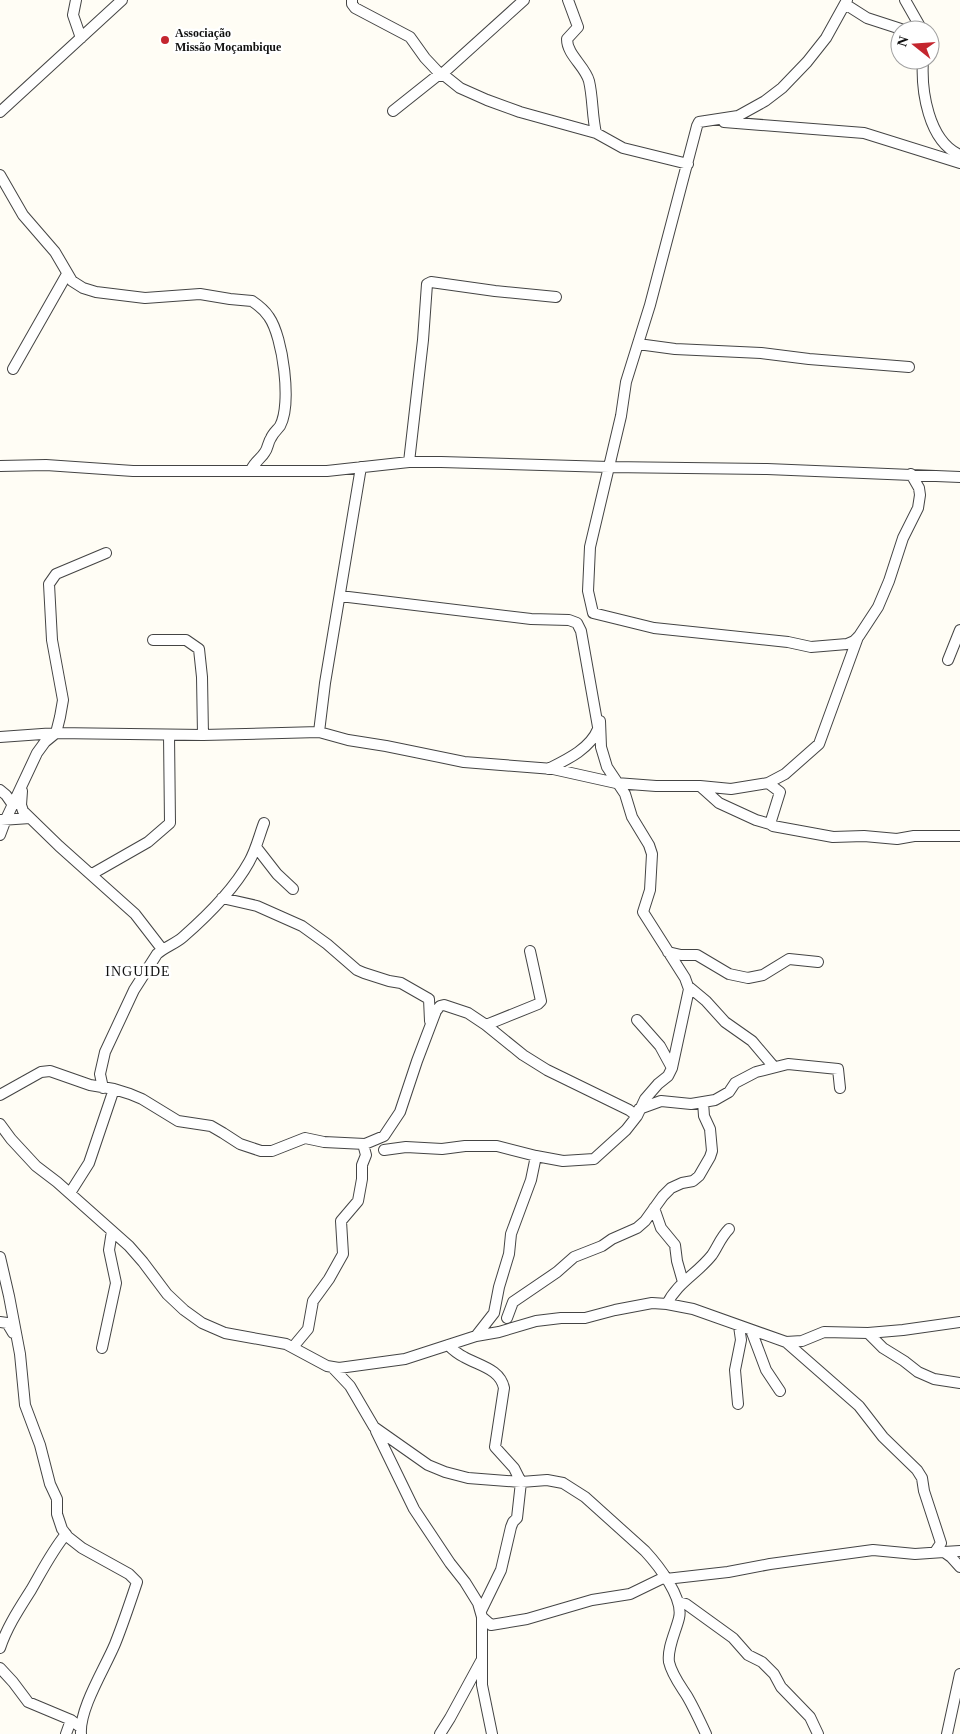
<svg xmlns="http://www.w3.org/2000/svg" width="960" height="1734" viewBox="0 0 960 1734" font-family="'Times New Roman',serif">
	<rect width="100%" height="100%" fill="#fffdf5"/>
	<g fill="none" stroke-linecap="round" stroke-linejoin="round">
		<defs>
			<path id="minor" d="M76,0L73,15L81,38
				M352,0V4L355,8L410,37L425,58L441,75L524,0
				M568,0L578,27L567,39C567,55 585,66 589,81C593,98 592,116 596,133
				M847,0L826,38L807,62L782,88L765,101L738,116L699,122L697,126L650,305L626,382L621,416L590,547L588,591L593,613L654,628L788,642L811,647L847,644L854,641L859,636L878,607L889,581L903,538L918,508L920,495L919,488L911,474
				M905,0L922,30
				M845,4L867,18L904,30
				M923,60C921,90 928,141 960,155
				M393,111L437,76H445L460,88L487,100L520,112L596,133L623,148L688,164
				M0,112L122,0
				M724,122L864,133L960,163
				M0,175L23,215L55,252L72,281L83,288L96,292L145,298L200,294L230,299L252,301C258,305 265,311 269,317C283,337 292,404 280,426C277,430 273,433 271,438C268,442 268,448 265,452C261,459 255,461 251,470
				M638,344L675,349L761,353L809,359L909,367
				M13,369L67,274
				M409,462L423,340L427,284L431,282L495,291L556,297
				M0,466L46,465L133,471H327L409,462H441L609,467L767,469L960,477
				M340,596L531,619L569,620L577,623L581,631L598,727
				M153,640H186L199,649L202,677L203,735
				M948,660L960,630
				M319,732L348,740L386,746L464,762L553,769L616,783L656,786H700L731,789L768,783L780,792L770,824L773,826L833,837L864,836L897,839L914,836H960
				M0,737L56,733L203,735L319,732L325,683L361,467
				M548,769C566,760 590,749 598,729
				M768,783L785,774L819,744L858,637
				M700,786L719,803L756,820L770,824
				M0,790L6,795L13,805
				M22,791L21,805L23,811L59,846L135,914L162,949
				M1,820L30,818
				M0,835L6,819L37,753L45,742L56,733L60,717L63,700L52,640L49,584L56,574L106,553
				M256,847L277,874L293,889
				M92,874L148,842L170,823L169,735
				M222,898L257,906L302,926L327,944L357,970L364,973L389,981L401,983L429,999L430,1021
				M668,952L681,955H697L729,974L748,978L763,975L789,959L818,962
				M688,986L706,1001L725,1022L752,1041L774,1067
				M637,1020L660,1046L672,1068
				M486,1025L538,1004L541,1001L530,951
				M103,1088L100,1074L105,1052L134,990L157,954C165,947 175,944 183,937C207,916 233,891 249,862C256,850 259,836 264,823
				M0,1095L41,1072L50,1071L90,1085L114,1089L130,1094L142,1099L178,1121L211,1126L223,1133L240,1144L261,1151H272L305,1138L324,1142L365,1144L384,1136L400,1112L417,1061L436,1011L440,1006L444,1005L468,1013L486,1025L523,1055L547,1070L629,1110L637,1116
				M639,1109L661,1101L691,1104L715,1100L729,1092L735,1083L756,1072L788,1064L838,1069L840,1088
				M0,1124L11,1139L36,1166L57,1182L129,1246L143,1262L167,1294L184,1310L202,1323L225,1333L286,1344L327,1366L339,1368L405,1359L476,1336L499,1332L536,1321L561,1318H585L615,1310L652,1303L667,1304L693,1309L786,1342L802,1341L824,1332L868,1333L883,1348L904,1361L918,1372L934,1379L960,1383
				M384,1150L406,1147L442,1149L465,1146H497L536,1156L531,1180L511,1234L509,1254L499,1287L494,1313L476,1336
				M536,1156L563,1161L594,1159L626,1130L637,1116L645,1099L658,1084L668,1076L672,1068L689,989L685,978L643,912L650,890L652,854L649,845L632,817L625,794L607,767L601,747L600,721
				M70,1193L89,1163L114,1089
				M654,1208L661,1228L675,1245L677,1261L683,1282
				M0,1257L9,1296L20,1354L25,1405L40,1445L50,1484L57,1499V1514L62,1529L68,1537L82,1548L129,1574L137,1582C130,1603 123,1624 115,1644C105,1668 79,1709 81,1734
				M667,1304C677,1283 697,1274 712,1255C718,1246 721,1237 729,1229
				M507,1318L513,1302L557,1272L574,1257L602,1246L612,1239L637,1228L645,1221L663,1196L671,1188L682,1183L693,1181L699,1176L710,1157L712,1151L710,1129L704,1116L703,1102
				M0,1322L7,1323L13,1333
				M751,1330L766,1370L780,1391
				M868,1333L903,1330L960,1322
				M786,1342L859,1406L883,1437L917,1470L922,1478L924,1491L941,1543L935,1552
				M448,1345C453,1350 458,1354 464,1357C480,1366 500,1369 504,1388L495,1447L514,1468L521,1482L517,1518L513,1522L511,1527L501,1570L481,1611
				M293,1347L308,1329L313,1301L329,1279L343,1254L341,1221L358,1201L362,1179V1165L366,1155L363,1144
				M102,1348L116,1283L109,1250L112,1231
				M333,1368L350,1386L374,1427L428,1465L445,1472L468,1478L521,1482L547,1480L563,1483L585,1497L645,1551C658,1565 684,1598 679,1618C676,1631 667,1648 669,1662C672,1675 680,1685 687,1696C694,1708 700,1721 706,1734
				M738,1404L735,1370L741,1340L739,1326
				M376,1431L414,1509L450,1563L465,1582L478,1603L482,1617V1685L492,1734
				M944,1552L960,1551
				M666,1579L728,1572L770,1564L873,1550L915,1554L944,1552L951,1557L960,1567
				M678,1602L686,1604L733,1638L748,1655L762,1662L774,1674L781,1687L810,1717L818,1734
				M482,1617L491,1625L527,1619L592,1600L630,1594L665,1577
				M0,1648C7,1627 19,1609 31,1590C42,1571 52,1551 66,1534
				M0,1668L13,1682L28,1702L71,1720L80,1727
				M66,1734L71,1720
				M440,1734L450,1718L481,1661
				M947,1734L960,1674"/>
		</defs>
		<use href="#minor" stroke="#444" stroke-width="12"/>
		<use href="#minor" stroke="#fff" stroke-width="10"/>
	</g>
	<circle fill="#c4262e" stroke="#fff" stroke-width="2" cx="165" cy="40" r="5"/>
	<g text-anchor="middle" stroke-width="5" stroke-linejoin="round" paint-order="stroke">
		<g font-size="12" font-weight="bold" fill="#111" stroke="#fff" text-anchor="start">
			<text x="175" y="37">Associação<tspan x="175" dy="14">Missão Moçambique</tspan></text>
		</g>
		<g font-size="14" letter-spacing="1" fill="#111" stroke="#fff">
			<text x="138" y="976">INGUIDE</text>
		</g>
	</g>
	<g transform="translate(915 45) rotate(287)"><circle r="24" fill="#ffffff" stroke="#a0a0a0"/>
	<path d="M0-4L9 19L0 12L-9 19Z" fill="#c4262e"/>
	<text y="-8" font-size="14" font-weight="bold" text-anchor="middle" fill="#111111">N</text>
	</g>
</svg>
